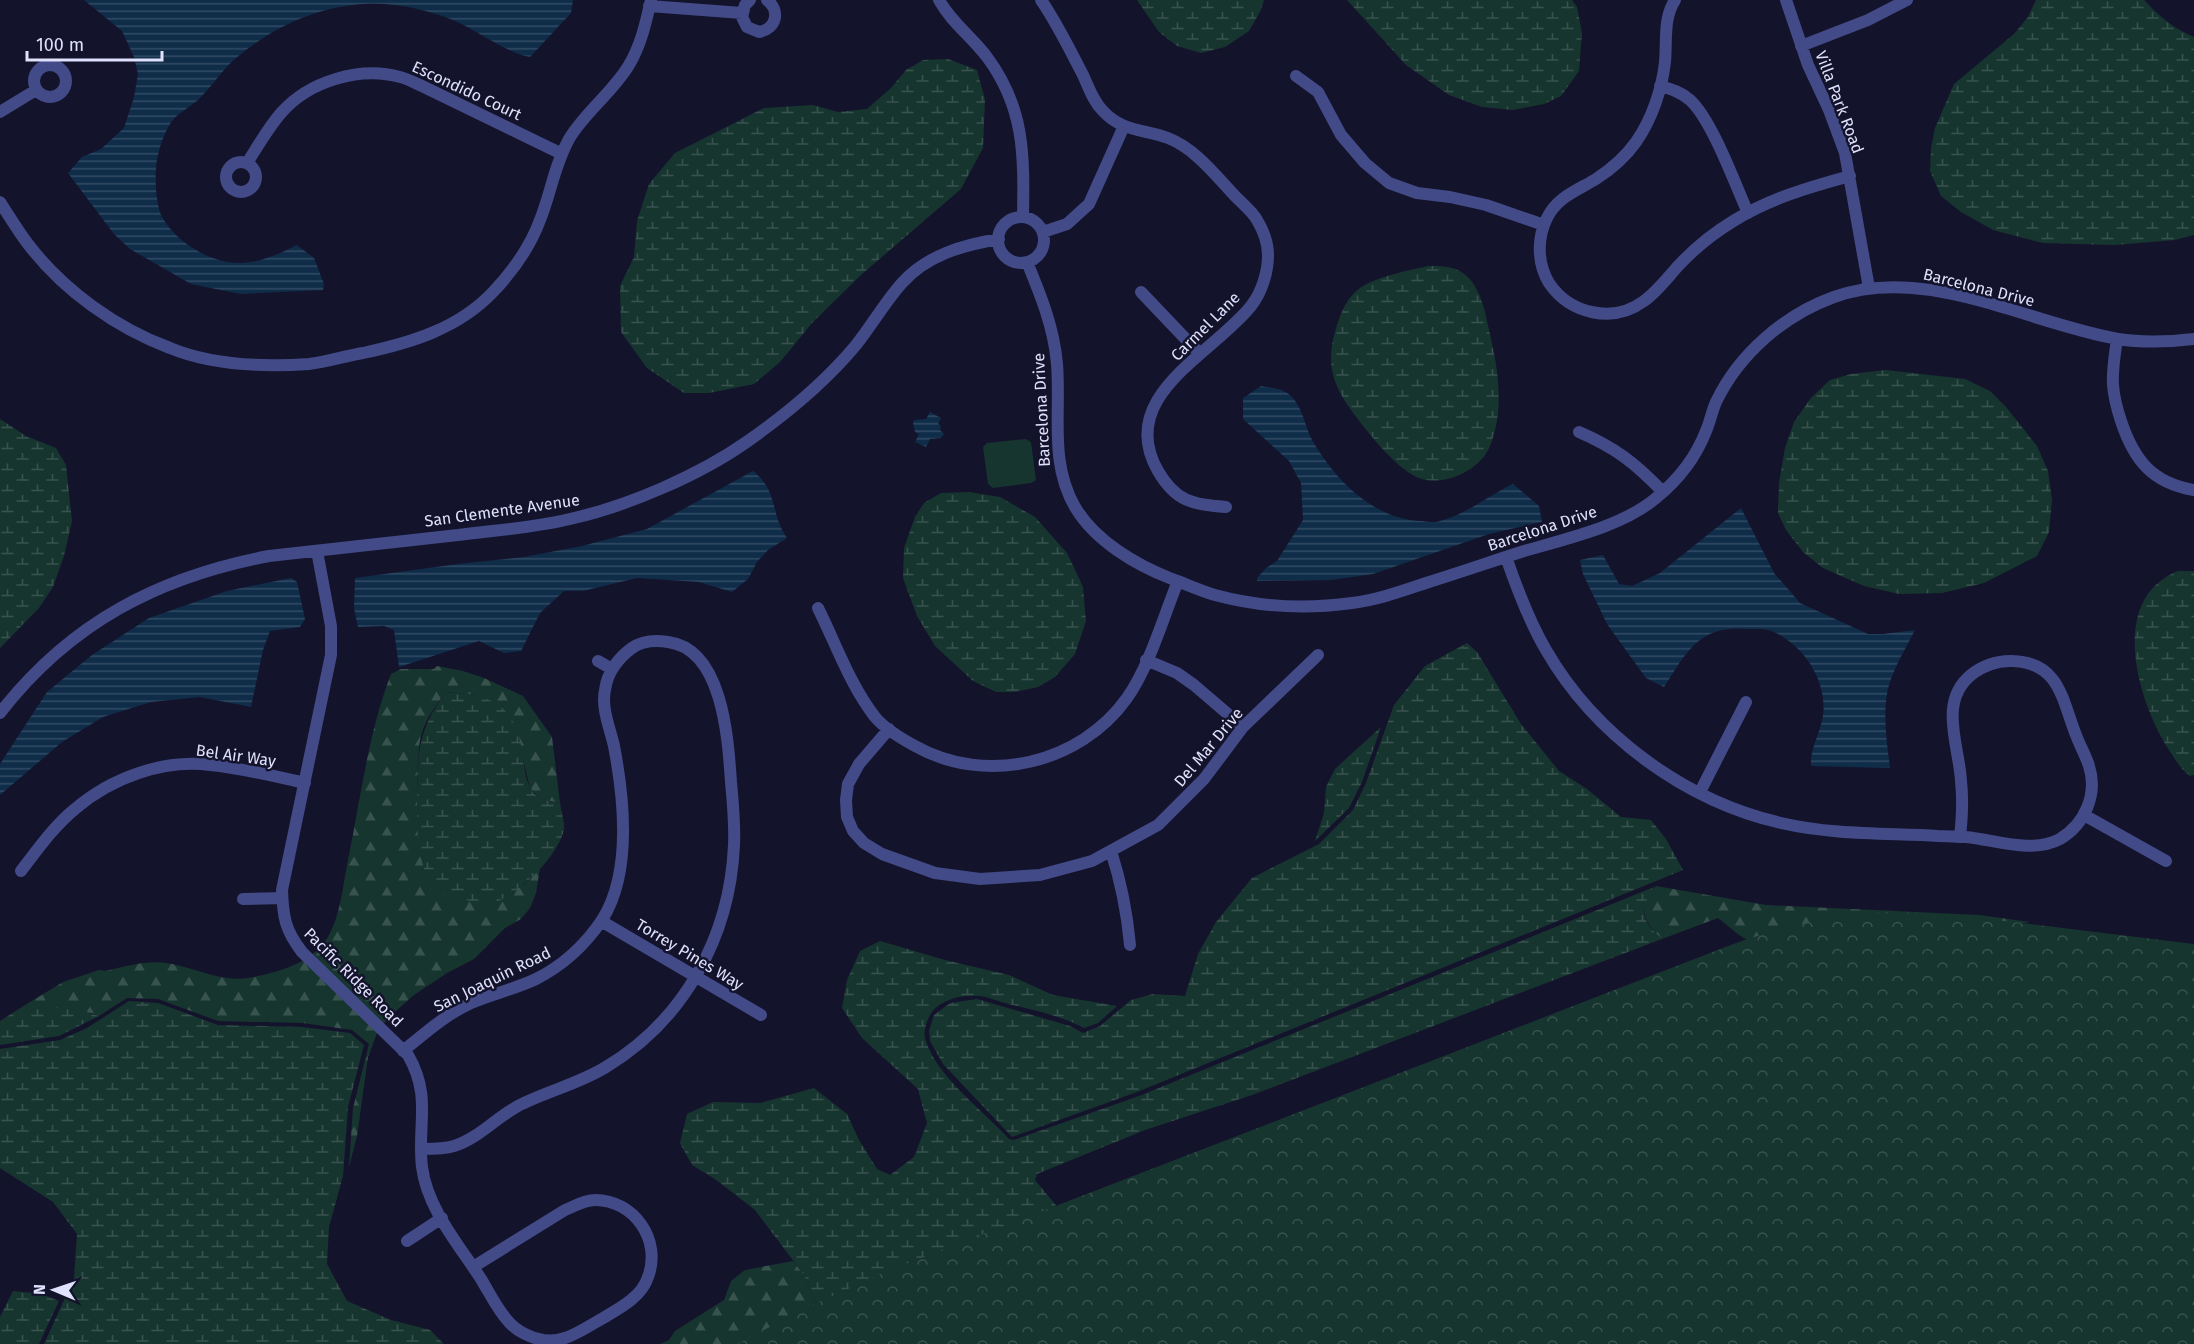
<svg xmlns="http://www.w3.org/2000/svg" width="2194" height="1344" viewBox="0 0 2194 1344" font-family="'Fira Sans',sans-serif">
	<defs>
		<pattern id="forest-firs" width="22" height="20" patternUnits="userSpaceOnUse" patternTransform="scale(1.5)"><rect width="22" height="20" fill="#17352f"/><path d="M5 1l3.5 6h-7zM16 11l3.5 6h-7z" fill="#38524e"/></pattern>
		<pattern id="wetland-marsh" width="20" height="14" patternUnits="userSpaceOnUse" patternTransform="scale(1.5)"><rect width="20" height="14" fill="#17352f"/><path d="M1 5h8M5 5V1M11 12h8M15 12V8" fill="none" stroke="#38524e"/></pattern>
		<pattern id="park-crowns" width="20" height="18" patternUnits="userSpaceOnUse" patternTransform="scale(1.5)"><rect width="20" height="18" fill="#17352f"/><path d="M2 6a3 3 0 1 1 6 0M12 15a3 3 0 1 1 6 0" fill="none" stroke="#38524e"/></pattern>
		<pattern id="water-rules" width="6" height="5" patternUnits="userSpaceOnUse" patternTransform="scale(1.5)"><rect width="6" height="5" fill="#0f2d49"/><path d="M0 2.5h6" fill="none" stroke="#324b64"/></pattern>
	</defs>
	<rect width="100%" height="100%" fill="#14132c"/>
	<path fill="url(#forest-firs)" d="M437,666L463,671L484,678L523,696L552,737L560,803L540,799L530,788L523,759L475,695L446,692C437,704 426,718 422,733C419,741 419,752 418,761C416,796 417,830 423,864L524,885L540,868L536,893L530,908L521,919L505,928L474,959L447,973L414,995L388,1018L377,1033L368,1057L357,1136L349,1167L353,1108L369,1044L352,1030L303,1023L218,1021L158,999L127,998L99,1016L92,1013L22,1007L63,982L99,970L105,971C128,966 149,959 172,964C198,969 221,982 248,978C277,973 314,963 329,935C341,913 343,884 348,860C361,797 368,734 391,674L401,669H434Z
		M1656,886L1766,905L1979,915L2030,922L1777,958L1739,935L1718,918L1662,939C1644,923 1636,905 1656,886Z
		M793,1261L804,1275L820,1311L842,1344H660L669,1340L675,1331L724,1300L731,1281L745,1270Z"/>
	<path fill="url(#wetland-marsh)" d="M1137,0H1264L1261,10L1249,31L1225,47L1201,53L1177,46L1159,32Z
		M1347,0H1572L1577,7L1582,33L1579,71L1561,96L1544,104L1513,110L1482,107L1449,95L1406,65Z
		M2036,0H2144C2159,16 2174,29 2194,37V235L2175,240L2115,245L2043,243L1993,230L1961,212L1941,196L1930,171L1931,148L1935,128L1954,84L2014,34L2028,17Z
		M948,59L977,70L985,100L983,148L961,189L862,274L812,323L780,362L754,384L709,393H684L647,368L621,332L620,286L634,257L637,221L649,184L675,153L764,108L813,105L838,112L867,109L891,88L906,70L923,60Z
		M1429,266C1441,266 1453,266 1463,273C1480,285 1485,311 1489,330C1498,368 1505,408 1490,446C1481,469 1447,486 1422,479C1404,474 1380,447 1368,432C1337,393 1321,372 1338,322C1343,308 1348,297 1360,288C1376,277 1409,270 1429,266Z
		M1886,370L1965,379L1990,391L2006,407L2037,446L2048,471L2052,500L2049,532L2037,556L1984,583L1942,593L1899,594L1864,586L1823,568L1803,552L1786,530L1778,513L1779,483L1785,448L1794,422L1811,398L1830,380L1851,374Z
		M0,419L26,436L56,448L66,465L72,521L64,556L53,587L39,608L0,648Z
		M969,492L1000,497L1035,517L1067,553L1083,587L1086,621L1075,654L1055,677L1038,687L1015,692H996L973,681L935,646L917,616L903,578L904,548L915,517L924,503L941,493Z
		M2178,571H2194V775L2190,776C2180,769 2174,757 2167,747C2137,698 2108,599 2178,571Z
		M1467,643L1477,652L1521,724L1559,771L1587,789L1621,817L1651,820L1666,839L1683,870L1137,1092L1012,1137L943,1064L930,1041L929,1031L934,1015L950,1003L977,999L1070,1026L1083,1033L1100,1026L1131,1000L1153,994L1185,996L1198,954L1216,922L1252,878L1319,844L1353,810L1366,783L1394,705L1425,666Z
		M446,692C459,694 474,693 487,699C539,720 510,785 542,799C547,801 554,802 560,803C561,811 565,823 564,830C557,857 521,892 496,902C488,905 473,901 464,900C453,899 439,896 432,885C416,860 417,825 417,796C418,750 418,730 446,692Z
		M1381,727L1362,782L1349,808L1315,841L1324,813L1326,787L1335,769Z
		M1654,887C1639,910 1641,921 1662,939L1252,1095L1145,1130L1037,1174L1035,1180L1068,1220L820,1311L804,1275L755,1210L715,1179L692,1165L680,1143L687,1114L713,1102L760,1103L814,1088L847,1114L859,1140L877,1169L890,1175L914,1157L927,1123L918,1089L862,1038L842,1008L847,980L860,951L880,941L945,960L1009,975L1053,995L1117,1006L1098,1023L1084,1028C1060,1015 1032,1010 1005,1003C997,1001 987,996 978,996C960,994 935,1001 928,1019C925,1027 923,1034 926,1041C937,1077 984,1111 1009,1139L1014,1140L1139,1096Z
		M129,1001L158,1003L218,1025L302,1027L350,1033L364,1045L348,1107L343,1176L329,1227L327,1264L347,1301L391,1320L430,1330L444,1344H44L74,1278L77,1234L53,1202L0,1168V1049L60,1040L87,1028Z
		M22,1007L72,1008L99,1016L59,1036L0,1045V1021Z
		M13,1291L42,1294L59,1301L39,1344H0V1317Z"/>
	<path fill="url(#park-crowns)" d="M1894,912L1955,915L2194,944V1344H737L810,1306L885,1272L1736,943C1788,925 1839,914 1894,912Z"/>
	<path fill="#17352f" d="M1026,439L1031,442L1036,480L1031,483L993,488L988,484L983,447L987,443Z"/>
	<path fill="url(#water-rules)" d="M84,0H573L571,13L530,57C502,51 479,31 453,20C426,9 393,2 364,4C316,7 273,27 236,58C223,69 213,85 200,98C192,106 179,112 172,121C166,129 160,145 158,155C154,170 155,203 162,217C176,242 209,262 237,263C257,264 279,254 297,245L314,258L324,284L323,290L241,294L191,284L130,249L114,234L68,173L82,157L101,149L124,128L134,97L138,74L134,57L122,31Z
		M1261,386C1272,388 1283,388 1291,396C1304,409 1305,430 1315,445C1338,483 1376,520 1422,521C1428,522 1435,523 1440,521C1467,514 1489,495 1513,484L1539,506L1542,522L1489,534L1373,574L1331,580L1257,581V578L1266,568L1277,561L1303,520L1301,483L1289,461L1243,419V398Z
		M930,412L941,418L938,424L941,426L940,430L944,434L941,438L930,439L926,447L915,442L919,434L915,432L913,422L915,420L926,419Z
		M753,471C779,492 770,514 787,538L768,550L757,562L748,579L732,592L699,582L637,578L583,591H564L540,613L521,651L504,653L479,641L399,667L394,630L384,626L358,627L354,608L355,578L458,564L524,557L582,546L647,529Z
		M1741,508L1774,573L1800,603L1868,634H1883L1915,630C1906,648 1890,674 1887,694C1883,718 1887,744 1890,768L1811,766C1810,742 1827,726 1823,699C1820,671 1800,644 1774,632C1767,628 1756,629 1747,629C1731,627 1713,630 1700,640C1685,651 1674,672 1664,687L1646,678L1607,624L1583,574L1580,560L1603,555L1619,584L1632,586L1660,573Z
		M291,578L297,582L305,619L300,627L270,631L263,650L251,707L200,697L151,702L103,717L62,742L0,795V764L47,692L92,655L149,618L227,591Z"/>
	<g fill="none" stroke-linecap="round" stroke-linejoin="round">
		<path stroke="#424a87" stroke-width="12" d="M750,0L745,5L742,17L747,27L759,32C776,29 781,11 767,0
			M939,0C951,22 972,37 987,57C1025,108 1024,156 1023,217
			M1041,0C1057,23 1070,50 1083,75C1089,88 1093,101 1103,111C1122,132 1145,129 1168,138C1196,149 1216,176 1236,197C1243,204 1253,212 1257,220C1263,230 1268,244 1268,255C1268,272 1262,292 1251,306C1213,354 1115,396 1158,471C1176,502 1192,504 1226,507
			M1675,0C1663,19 1667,40 1665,62C1662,89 1652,119 1636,142C1626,156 1610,170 1596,179C1578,190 1557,197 1547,218C1537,238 1537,263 1549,283C1570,314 1613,324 1644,301C1657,292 1668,277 1679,265C1695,248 1715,232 1735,220C1771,198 1810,187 1850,176
			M1786,0L1808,65L1829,110L1845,153L1869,288
			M649,6L742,13
			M1801,46L1868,20L1907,0
			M34 81a16 16 0 1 1 32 0a16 16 0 1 1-32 0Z
			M1296,76L1318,92L1341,135L1365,163L1389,183L1417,193L1450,197L1486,205L1544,225
			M1660,86C1671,89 1681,92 1690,100C1712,120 1735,184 1748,213
			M0,112L36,90
			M226 177a15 15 0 1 1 30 0a15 15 0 1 1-30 0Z
			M247,163C258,146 268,128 281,113C309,81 360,66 400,77C408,79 415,83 422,86L562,154
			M0,202C9,216 18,231 28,244C63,290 116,328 170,348C211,365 265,367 309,364C327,362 345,356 363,353C410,343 458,329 493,292C512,272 530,247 540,220C551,193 554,166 569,139C585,112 613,92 629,65C641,45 646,22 651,0
			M998 240a23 23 0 1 1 46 0a23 23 0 1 1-46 0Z
			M1043,232L1067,224L1089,204L1124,126
			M1027,262C1041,296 1054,328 1057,364C1061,413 1049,462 1075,507C1095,541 1136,565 1172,579C1186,584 1201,591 1215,595C1259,607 1308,609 1352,603C1377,600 1402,591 1426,583C1458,573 1490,562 1521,552C1564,539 1622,527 1656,498C1678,480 1696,457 1706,431C1710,422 1712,411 1716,402C1739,354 1784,315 1834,297C1925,264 2027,323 2118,339C2143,343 2168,342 2194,339
			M1141,292L1200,354
			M2117,339C2115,354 2112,369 2113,385C2114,397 2117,409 2121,421C2134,460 2152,483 2194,490
			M1579,432C1616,448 1635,463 1663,492
			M317,551L331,626V655L282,890C283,917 285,930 302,952L408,1055C432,1097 417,1124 422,1167C427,1208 459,1245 481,1279C489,1292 497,1309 508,1321C516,1331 531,1338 543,1340C564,1343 580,1331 598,1321C616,1310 641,1299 648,1277C662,1240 634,1200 595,1200C584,1200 575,1206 565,1210L473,1267
			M1506,557C1517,589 1529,621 1546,650C1595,735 1685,801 1781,823C1833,835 1885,833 1938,836C1947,836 1957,837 1966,837C1996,840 2032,854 2060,839C2085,824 2098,794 2089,766C2086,756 2080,746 2076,735C2062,700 2060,663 2013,661C1998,660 1982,666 1971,675C1938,702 1959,745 1961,781C1963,799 1962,819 1960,837
			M818,608C836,644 850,685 875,717C885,729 902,739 915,746C986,786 1080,764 1127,698C1150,665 1163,618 1178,581
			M1146,660L1177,673L1194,685L1243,727
			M598,661L612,669
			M0,713C70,623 158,577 269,556C332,549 395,542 458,535C495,530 534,528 570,519C628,506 700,475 748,441C785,415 827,380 856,345C872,325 885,302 902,283C927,255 963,245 999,239
			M889,729L859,764L848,784L846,800L847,817L853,831L864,843L882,854L935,873L980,879L1040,875L1092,861L1158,825L1204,779L1243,727L1318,655
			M1700,792L1746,702
			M2084,815L2166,861
			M1111,851C1121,882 1127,912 1130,945
			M21,871C38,849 54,826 75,809C111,778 163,759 210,765C242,768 273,776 305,783
			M243,899L282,898
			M601,921L761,1015
			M403,1051C425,1033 445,1015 471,1003C492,994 515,989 536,979C564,965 585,945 602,920C632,873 624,798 614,746C610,728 601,708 605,690C607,673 618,658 632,648C642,641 656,640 668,642C723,649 728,739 731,782C733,803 735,824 734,845C730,937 684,1020 606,1067C580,1083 551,1090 524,1103C499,1114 480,1138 454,1146C444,1149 432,1149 422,1149
			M407,1241L442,1218"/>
	</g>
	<g text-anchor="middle" stroke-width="5" stroke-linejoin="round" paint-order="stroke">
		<g font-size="16" fill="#e0e1fd" stroke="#14132c">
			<text transform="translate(467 90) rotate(25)" y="6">Escondido Court</text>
			<text transform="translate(1840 102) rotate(69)" y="6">Villa Park Road</text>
			<text transform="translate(1979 287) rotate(14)" y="6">Barcelona Drive</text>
			<text transform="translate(1205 326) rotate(-45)" y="6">Carmel Lane</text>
			<text transform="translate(1041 410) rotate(-93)" y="6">Barcelona Drive</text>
			<text transform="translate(502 510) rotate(-8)" y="6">San Clemente Avenue</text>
			<text transform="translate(1542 528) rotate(-18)" y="6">Barcelona Drive</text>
			<text transform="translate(1208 747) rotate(-50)" y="6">Del Mar Drive</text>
			<text transform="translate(236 755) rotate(8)" y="6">Bel Air Way</text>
			<text transform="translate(690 954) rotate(31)" y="6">Torrey Pines Way</text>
			<text transform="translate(354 977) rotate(45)" y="6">Pacific Ridge Road</text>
			<text transform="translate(492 979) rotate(-26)" y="6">San Joaquin Road</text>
		</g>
	</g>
	<g transform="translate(54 1290) rotate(272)" stroke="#14132c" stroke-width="4.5" paint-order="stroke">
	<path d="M0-4.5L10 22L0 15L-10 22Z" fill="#e0e1fd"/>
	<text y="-9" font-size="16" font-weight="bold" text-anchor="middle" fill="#e0e1fd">N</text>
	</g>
	<path d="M27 51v9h135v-9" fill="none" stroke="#e0e1fd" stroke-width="3"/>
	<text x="36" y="51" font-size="18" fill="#e0e1fd" stroke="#14132c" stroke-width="4.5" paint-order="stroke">100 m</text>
</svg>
